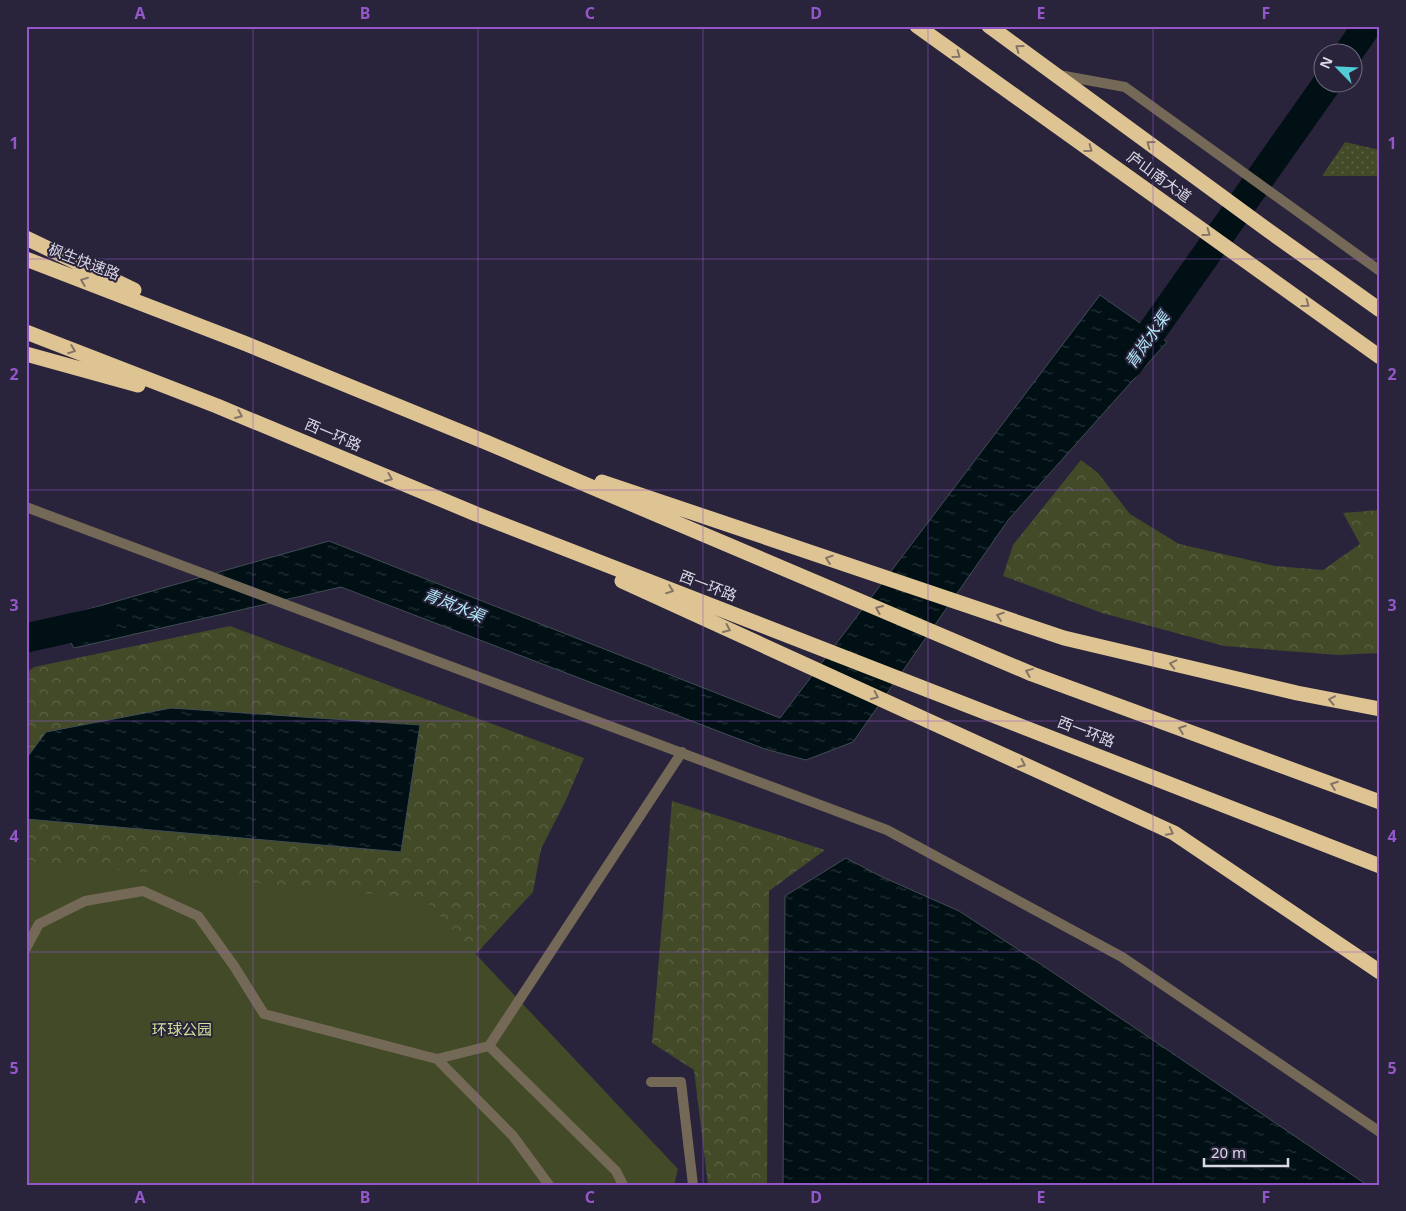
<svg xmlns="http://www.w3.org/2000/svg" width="1406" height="1211" viewBox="0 0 1406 1211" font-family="'Noto Sans','Noto Sans SC',sans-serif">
	<defs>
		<pattern id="grass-dots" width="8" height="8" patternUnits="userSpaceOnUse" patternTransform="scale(1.25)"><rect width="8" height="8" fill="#424a28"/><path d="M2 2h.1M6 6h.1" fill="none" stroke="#5d6347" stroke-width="1.8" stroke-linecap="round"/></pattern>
		<pattern id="forest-crowns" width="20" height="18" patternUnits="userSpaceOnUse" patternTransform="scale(1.25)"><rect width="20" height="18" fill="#424a28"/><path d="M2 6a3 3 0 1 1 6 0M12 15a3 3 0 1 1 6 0" fill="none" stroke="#5d6347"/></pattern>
		<pattern id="water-ripples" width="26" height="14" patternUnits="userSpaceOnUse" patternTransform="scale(1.25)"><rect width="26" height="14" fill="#001015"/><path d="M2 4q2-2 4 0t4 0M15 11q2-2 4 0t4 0" fill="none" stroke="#253237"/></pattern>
	</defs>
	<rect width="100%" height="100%" fill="#29243b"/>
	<path fill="url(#grass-dots)" d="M1345,142L1380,150V180L1376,176H1322Z"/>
	<path fill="url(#forest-crowns)" d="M1081,460L1098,473L1130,514L1179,544L1275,566L1323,570L1360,544L1343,513L1380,510V653L1338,655L1224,646L1102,613L1003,576L1013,545Z
		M230,626L584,758L566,800L541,849L533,892L413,1022L26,1185V673L34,667Z
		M672,801L825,850L769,891L767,1185H708L694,1070L652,1043Z"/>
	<path fill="#424a28" d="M26,861L424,899L678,1169L674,1185H26Z"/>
	<path fill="url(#water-ripples)" stroke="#414c54" d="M1100,295L1167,342L1009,519L853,742L806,760L765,749L341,587L74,648L57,618L329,541L780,718Z
		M171,708L420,725L401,852L26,819V759L46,732Z
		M846,858L880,876L959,911L1042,965L1367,1185H783L785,896Z"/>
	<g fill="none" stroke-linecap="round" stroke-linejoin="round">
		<path stroke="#001015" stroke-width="29" d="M1349,52L1367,26
			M1129,364L1328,82
			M26,638L102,621"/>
		<path stroke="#746956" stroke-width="10" d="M1059,75L1125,87L1380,271
			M26,948L39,924L85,901L143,891L198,916L234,966L264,1014L437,1059
			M489,1046L437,1059L513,1136L549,1185
			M651,1082H681L693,1185
			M623,1185L616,1171L489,1046L682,752"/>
		<path stroke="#746956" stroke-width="10" d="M26,507L887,830L1122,957L1380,1132"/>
		<path stroke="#dfc493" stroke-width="15" d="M917,26L1380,357
			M989,26L1269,231L1380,310
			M26,238L134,290
			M26,259L244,343L488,443L1032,674L1380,802
			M26,332L217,406L476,514L1380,866
			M26,354L138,385
			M602,482L1064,638L1297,693L1380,709
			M622,581L1174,833L1380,972"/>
	</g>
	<defs><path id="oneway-chevron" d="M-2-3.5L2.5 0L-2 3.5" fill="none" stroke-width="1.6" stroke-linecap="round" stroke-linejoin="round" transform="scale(1.25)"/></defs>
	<g stroke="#847467">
		<use href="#oneway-chevron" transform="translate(1019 48) rotate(-144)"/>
		<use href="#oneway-chevron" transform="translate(957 55) rotate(36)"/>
		<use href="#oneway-chevron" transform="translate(1150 144) rotate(-144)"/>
		<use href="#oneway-chevron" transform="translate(1089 149) rotate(36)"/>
		<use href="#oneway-chevron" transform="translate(1207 233) rotate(36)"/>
		<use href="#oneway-chevron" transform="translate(84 281) rotate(-159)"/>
		<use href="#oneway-chevron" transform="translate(1306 304) rotate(36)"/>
		<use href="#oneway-chevron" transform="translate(72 350) rotate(21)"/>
		<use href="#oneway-chevron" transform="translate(239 415) rotate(23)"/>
		<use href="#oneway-chevron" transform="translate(389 478) rotate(23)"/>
		<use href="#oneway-chevron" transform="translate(829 559) rotate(-161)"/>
		<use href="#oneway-chevron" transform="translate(670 590) rotate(21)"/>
		<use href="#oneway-chevron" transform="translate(879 609) rotate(-157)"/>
		<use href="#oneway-chevron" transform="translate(1000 616) rotate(-161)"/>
		<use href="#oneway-chevron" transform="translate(727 629) rotate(25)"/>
		<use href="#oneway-chevron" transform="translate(1173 664) rotate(-167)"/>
		<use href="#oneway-chevron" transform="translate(1029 672) rotate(-158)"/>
		<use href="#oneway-chevron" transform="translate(875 696) rotate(25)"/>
		<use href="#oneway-chevron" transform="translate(1332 700) rotate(-169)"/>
		<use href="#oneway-chevron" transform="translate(1182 729) rotate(-160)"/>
		<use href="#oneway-chevron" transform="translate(1022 764) rotate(25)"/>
		<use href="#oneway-chevron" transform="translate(1334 785) rotate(-160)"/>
		<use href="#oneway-chevron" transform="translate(1170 832) rotate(27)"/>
	</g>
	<path fill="none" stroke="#9357c9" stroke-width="1" stroke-opacity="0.55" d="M253,26V1185M478,26V1185M703,26V1185M928,26V1185M1153,26V1185M26,259H1380M26,490H1380M26,721H1380M26,952H1380"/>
	<g text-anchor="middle" stroke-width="4" stroke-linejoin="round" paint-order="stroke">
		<g font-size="15" fill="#dad7e6" stroke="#29243b">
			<text transform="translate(1159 177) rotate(36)" y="5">庐山南大道</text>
			<text transform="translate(84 262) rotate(21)" y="5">枫生快速路</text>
			<text transform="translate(333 435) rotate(23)" y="5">西一环路</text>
			<text transform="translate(708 586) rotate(21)" y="5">西一环路</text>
			<text transform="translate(1086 732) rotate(21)" y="5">西一环路</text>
		</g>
		<g font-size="15" fill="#cfe396" stroke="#29243b">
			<text x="182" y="1035">环球公园</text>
		</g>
		<g font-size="16" font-style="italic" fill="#b2eaf9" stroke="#29243b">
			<text transform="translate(1147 340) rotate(-55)" y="6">青岚水渠</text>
			<text transform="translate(454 605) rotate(22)" y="6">青岚水渠</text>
		</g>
	</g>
	<rect width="1406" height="1211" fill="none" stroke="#29243b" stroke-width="55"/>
	<g transform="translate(1338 68) rotate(294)"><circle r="24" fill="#29243b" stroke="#706c7f"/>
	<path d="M0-4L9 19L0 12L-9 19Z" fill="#52ccd5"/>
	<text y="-8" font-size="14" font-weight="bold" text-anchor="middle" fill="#dad7e6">N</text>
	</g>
	<path d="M1204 1158v8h84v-8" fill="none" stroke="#dad7e6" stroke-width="2.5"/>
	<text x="1211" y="1158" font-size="15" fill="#dad7e6" stroke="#29243b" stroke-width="4" paint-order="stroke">20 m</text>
	<rect x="28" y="28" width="1350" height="1156" fill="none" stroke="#9357c9" stroke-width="2"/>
	<g font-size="16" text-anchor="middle" font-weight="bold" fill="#9357c9">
		<text x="140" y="19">A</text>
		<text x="365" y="19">B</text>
		<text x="590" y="19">C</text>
		<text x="816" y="19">D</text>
		<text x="1041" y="19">E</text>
		<text x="1266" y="19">F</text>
		<text x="14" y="149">1</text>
		<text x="1392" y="149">1</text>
		<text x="14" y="380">2</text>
		<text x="1392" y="380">2</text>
		<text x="14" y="611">3</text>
		<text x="1392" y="611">3</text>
		<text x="14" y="842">4</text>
		<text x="1392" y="842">4</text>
		<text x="14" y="1074">5</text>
		<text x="1392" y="1074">5</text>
		<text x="140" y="1203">A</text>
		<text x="365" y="1203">B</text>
		<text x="590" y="1203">C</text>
		<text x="816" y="1203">D</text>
		<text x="1041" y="1203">E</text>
		<text x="1266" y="1203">F</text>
	</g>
</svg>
